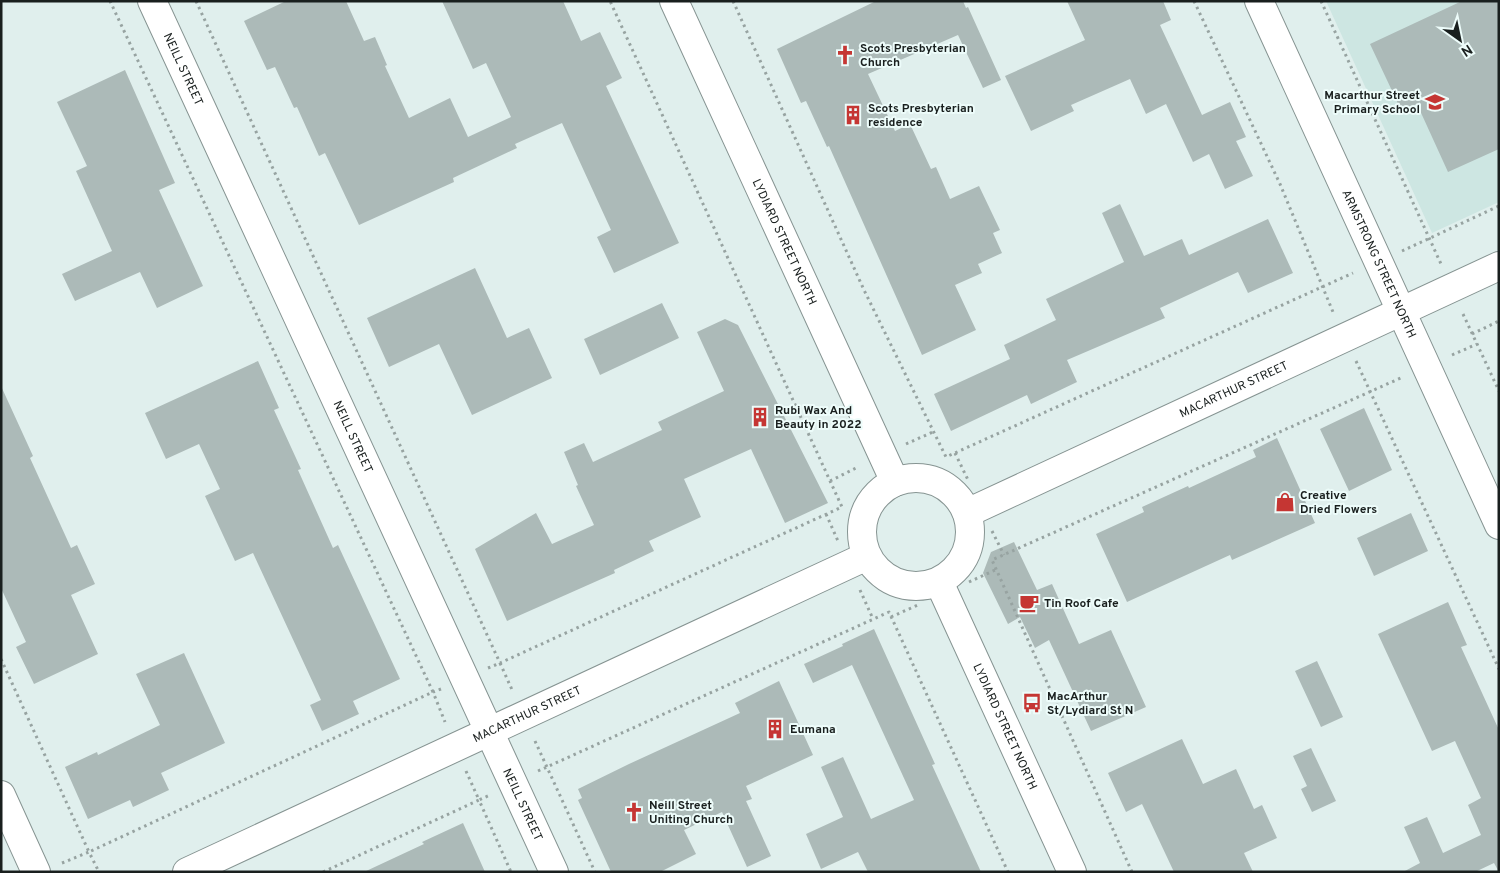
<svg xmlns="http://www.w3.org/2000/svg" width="1500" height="873" viewBox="0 0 1500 873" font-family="Overpass,sans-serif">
	<rect width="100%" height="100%" fill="#e0efed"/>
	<path fill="#cde6e2" d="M1326,1H1499V202L1432,233Z"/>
	<path fill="#acbab8" d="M286,1H346L364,41L375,37L387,65L385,66L409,118L450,98L468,137L511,117L486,63L473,69L442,1H563L581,41L600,32L622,78L606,86L679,243L614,273L597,237L611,230L562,123L515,144L517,148L453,178L454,182L359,225L325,153L319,156L297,107L294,108L275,67L267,70L244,21Z
		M876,1H963L966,8L968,7L1001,80L983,88L958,35L868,74L895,131L910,124L931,169L936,167L950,199L979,186L1000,230L993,233L1002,253L978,264L982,273L955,285L976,330L922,355L829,146L827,147L806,101L801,103L777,49Z
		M1067,1H1163L1171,20L1160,25L1202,115L1230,102L1246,137L1236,141L1253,176L1225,189L1209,154L1193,162L1166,104L1146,114L1130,79L1071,105L1074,111L1031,131L1005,76L1085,40Z
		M1462,1H1499V149L1448,172L1417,104L1402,112L1370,44Z
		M125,70L175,183L159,190L203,286L157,308L140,272L75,301L62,274L112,251L76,171L87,166L57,102Z
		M1120,204L1144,256L1182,239L1189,255L1268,219L1293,273L1248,293L1238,272L1160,308L1165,318L1067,360L1077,382L1031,404L1027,395L951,431L934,394L1010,359L1004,345L1056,320L1046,299L1124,262L1102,213Z
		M475,268L507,338L529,328L552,378L472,415L439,344L389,367L367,318Z
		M662,303L679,338L600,375L584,339Z
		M725,319L738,325L828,503L785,523L751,449L684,479L701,517L649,541L654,551L614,570L615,573L507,621L475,549L536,513L552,544L594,525L576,486L578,485L564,452L584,443L593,462L662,430L658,422L724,391L697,332Z
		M258,361L279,408L274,410L301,469L298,470L333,548L338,545L400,679L353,701L359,714L322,731L310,705L321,700L253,553L235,561L205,496L220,489L199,444L166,459L145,413Z
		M1,386L33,456L30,458L71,548L77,545L95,584L71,595L98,654L34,684L16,647L26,642L1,588Z
		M1364,408L1392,470L1349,491L1320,429Z
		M1277,438L1315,523L1232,560L1230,555L1127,602L1096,534L1144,512L1142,507L1188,486L1189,488L1256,457L1253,450Z
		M1411,513L1428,551L1374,576L1357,538Z
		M1014,542L1037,590L1052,584L1079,644L1111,630L1146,707L1091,731L1049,640L1035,648L1020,617L1008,624L983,573L991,552Z
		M1448,602L1467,645L1461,647L1499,730V872L1494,863L1475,872H1403L1420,863L1404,827L1427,817L1443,853L1481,835L1468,805L1481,798L1455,741L1432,751L1378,634Z
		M874,629L935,764L932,765L981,872H868L858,852L821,869L806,834L843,817L821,767L843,757L871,819L914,800L852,665L813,683L804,664L843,646L842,644Z
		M184,653L225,743L161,773L169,790L133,807L130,800L88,819L65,767L97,752L98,755L160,725L136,674Z
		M1317,661L1343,717L1321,727L1295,671Z
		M779,681L813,755L746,786L752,799L746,801L771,856L747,867L722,812L684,830L696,854L660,872H611L578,800L582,798L578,789L629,764L740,713L735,703Z
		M1182,739L1203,784L1236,769L1254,809L1262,805L1277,838L1244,853L1253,872H1174L1142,804L1126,812L1108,773Z
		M1311,748L1336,801L1312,812L1301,789L1307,786L1293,756Z
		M463,823L485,872H364L424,844L422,842Z"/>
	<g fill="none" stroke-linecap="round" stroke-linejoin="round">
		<defs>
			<g id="minor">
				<path id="s1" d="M152,1L554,872"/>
				<path id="s2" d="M674,1L895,482"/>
				<path id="s3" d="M1259,1L1499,525"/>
				<circle cx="916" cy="532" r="54"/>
				<path id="s4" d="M967,513L1499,266"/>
				<path id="s5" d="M939,582L1072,872"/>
				<path d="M1,795L36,872"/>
				<path id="s6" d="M187,872L867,556"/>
			</g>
		</defs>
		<use href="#minor" stroke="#869492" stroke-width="30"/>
		<path stroke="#97a3a1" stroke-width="3" stroke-dasharray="2.5 4" stroke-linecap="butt" d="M196,1L500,663L842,507L610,1
			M733,1L864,290L946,457L1353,273
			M1194,1L1280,184L1333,312
			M1321,1L1441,264
			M1402,251L1499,206
			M1463,314L1499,391
			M1472,334L1499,321
			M1452,355L1477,344
			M1356,361L1499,669
			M906,444L933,432
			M955,453L969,482
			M830,481L858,467
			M826,514L838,541
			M992,531L1004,555
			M969,582L995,570
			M860,590L873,619
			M891,617L920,604
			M1,659L89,852L433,692L110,1
			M488,668L500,663L513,692
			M441,689L433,692L445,722
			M535,741L595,872
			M466,771L479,800L490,795
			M538,771L889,612L1008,872
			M62,863L89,852L99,872
			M323,872L479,800L511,872
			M1132,872L992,560L1403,377"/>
		<use href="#minor" stroke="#fff" stroke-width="28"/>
	</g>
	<defs>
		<symbol id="church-bare" viewBox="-9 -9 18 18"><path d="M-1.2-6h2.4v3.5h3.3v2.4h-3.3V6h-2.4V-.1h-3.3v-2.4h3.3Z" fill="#c53633" stroke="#edfcfa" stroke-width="2.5" paint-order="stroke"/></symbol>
		<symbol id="school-bare" viewBox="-9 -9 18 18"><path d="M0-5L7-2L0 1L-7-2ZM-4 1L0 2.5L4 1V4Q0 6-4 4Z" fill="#c53633" stroke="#edfcfa" stroke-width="2.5" paint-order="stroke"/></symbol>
		<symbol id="building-bare" viewBox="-9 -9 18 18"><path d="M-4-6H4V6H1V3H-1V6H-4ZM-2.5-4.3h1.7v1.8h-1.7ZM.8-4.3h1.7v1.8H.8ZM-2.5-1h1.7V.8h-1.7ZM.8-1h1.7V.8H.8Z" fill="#c53633" stroke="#edfcfa" stroke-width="2.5" paint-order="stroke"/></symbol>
		<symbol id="shop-bare" viewBox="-9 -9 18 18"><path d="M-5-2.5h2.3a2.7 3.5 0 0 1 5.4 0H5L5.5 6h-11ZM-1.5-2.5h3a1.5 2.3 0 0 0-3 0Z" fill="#c53633" stroke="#edfcfa" stroke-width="2.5" paint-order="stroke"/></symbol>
		<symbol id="cafe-bare" viewBox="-9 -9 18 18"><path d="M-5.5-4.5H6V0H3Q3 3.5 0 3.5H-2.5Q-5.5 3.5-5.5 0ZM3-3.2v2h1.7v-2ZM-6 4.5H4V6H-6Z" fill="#c53633" stroke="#edfcfa" stroke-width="2.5" paint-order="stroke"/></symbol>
		<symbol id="bus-bare" viewBox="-9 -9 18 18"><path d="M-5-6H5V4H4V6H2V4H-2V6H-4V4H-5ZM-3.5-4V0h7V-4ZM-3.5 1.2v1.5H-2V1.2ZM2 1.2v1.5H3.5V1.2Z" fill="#c53633" stroke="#edfcfa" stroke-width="2.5" paint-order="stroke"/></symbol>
	</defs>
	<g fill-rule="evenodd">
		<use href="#church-bare" x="831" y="41" width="28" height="28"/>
		<use href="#school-bare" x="1421" y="88" width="28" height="28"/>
		<use href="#building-bare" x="839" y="101" width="28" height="28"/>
		<use href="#building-bare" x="746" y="403" width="28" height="28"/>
		<use href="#shop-bare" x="1271" y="488" width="28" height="28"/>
		<use href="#cafe-bare" x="1015" y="589" width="28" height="28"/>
		<use href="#bus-bare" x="1018" y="689" width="28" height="28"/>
		<use href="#building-bare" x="761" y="715" width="28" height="28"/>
		<use href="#church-bare" x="620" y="798" width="28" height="28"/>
	</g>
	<g text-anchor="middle" stroke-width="4" stroke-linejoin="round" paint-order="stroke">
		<g font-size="12" font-weight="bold" fill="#191f1e" stroke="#edfcfa" text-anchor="start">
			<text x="860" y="52">Scots Presbyterian<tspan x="860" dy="14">Church</tspan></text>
			<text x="1420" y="99" text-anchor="end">Macarthur Street<tspan x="1420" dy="14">Primary School</tspan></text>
			<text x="868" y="112">Scots Presbyterian<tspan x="868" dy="14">residence</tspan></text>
			<text x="775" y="414">Rubi Wax And<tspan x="775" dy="14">Beauty in 2022</tspan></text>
			<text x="1300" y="499">Creative<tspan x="1300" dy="14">Dried Flowers</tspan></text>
			<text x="1044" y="607">Tin Roof Cafe</text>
			<text x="1047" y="700">MacArthur<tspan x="1047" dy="14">St/Lydiard St N</tspan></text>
			<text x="790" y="733">Eumana</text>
			<text x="649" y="809">Neill Street<tspan x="649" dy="14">Uniting Church</tspan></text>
		</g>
		<g font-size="12" fill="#191f1e" stroke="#edfcfa">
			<text dy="4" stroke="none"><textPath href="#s1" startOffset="75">NEILL STREET</textPath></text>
			<text dy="4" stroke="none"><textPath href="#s2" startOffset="265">LYDIARD STREET NORTH</textPath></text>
			<text dy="4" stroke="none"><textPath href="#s3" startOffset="289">ARMSTRONG STREET NORTH</textPath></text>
			<text dy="4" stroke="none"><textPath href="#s4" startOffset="294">MACARTHUR STREET</textPath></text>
			<text dy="4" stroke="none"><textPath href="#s1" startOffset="480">NEILL STREET</textPath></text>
			<text dy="4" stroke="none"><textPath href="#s6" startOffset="375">MACARTHUR STREET</textPath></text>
			<text dy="4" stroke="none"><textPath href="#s5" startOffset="159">LYDIARD STREET NORTH</textPath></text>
			<text dy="4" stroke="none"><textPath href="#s1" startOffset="885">NEILL STREET</textPath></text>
		</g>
	</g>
	<rect width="1500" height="873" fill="none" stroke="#191f1e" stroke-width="5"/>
	<g transform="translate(1460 40) rotate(147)" stroke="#edfcfa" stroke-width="4" paint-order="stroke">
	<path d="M0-4L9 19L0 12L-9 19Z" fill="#191f1e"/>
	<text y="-8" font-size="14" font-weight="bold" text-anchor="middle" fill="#191f1e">N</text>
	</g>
</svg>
